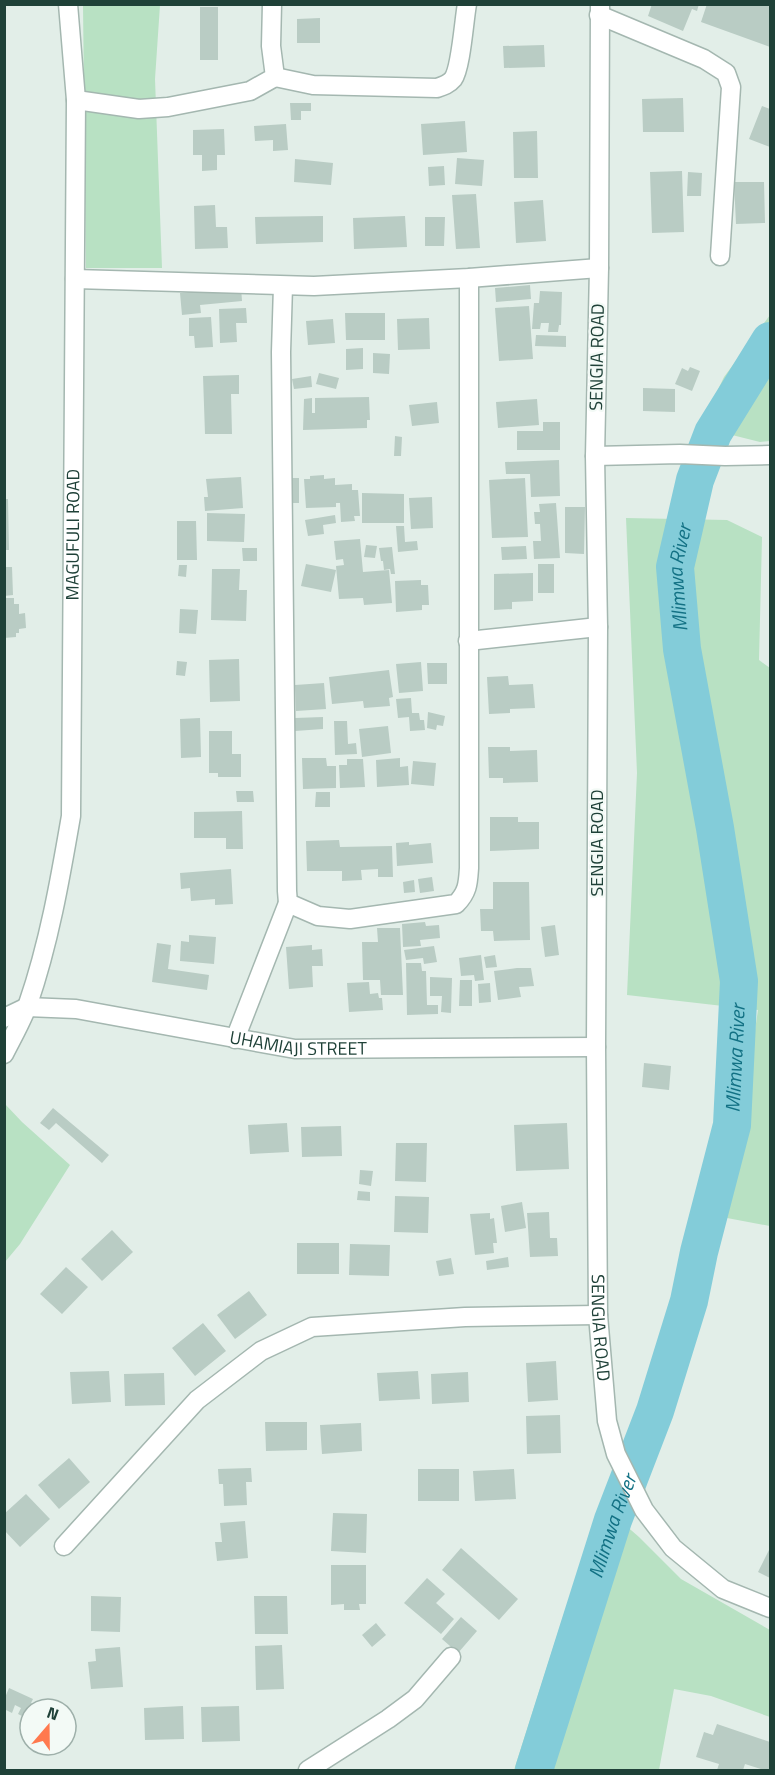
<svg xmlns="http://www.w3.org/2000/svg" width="775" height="1775" viewBox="0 0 775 1775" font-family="'Titillium Web',sans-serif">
	<rect width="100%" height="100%" fill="#e2eee8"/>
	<path fill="#b8e1c3" d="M83,5H160L155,79L162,268H86Z
		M770,315V441L760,442L700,427L724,377Z
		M626,518L727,520L762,537L759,660L770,668V1226L727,1218L758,1010L627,995L637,773Z
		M5,1104L22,1122L70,1165L20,1244L5,1262Z
		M601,1504L639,1537L681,1579L770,1630V1717L711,1696L674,1689L659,1770H514L561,1623Z"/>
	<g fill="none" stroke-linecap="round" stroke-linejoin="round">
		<path stroke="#83ccd9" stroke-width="38" id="s1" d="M534,1770L613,1520L655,1411L689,1301L699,1252L732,1125L739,981L715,828L682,649L675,567L695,480L713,433L770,341"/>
	</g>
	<path fill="#b9ccc4" d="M652,4H699L697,11L692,9L683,31L648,16Z
		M707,4H761L766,6L770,4V47L701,22Z
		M200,7H218V60H200Z
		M320,18V43H297V19Z
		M544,45L545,67L504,68L503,46Z
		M683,98L684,132H643L642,99Z
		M290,103H311V111H301V120H291Z
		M762,106L770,109V147L749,139Z
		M465,121L467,152L423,155L421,124Z
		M286,124L288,150L273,151V140L255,141L254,126Z
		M224,129L225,155H217V170L202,171V155H193V130Z
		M537,131L538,178H514L513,132Z
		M457,158L484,160L482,186L455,184Z
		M295,159L333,163L331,185L294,182Z
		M444,166L445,185L429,186L428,167Z
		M682,171L684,232L652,233L650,172Z
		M688,172L702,173L701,196H687Z
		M734,182H764L765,223L736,224Z
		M476,194L480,248L456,249L452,195Z
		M543,200L546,241L516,243L514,202Z
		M215,205L216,227H227L228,248L195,249L194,206Z
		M323,216V242L256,244L255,217Z
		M405,216L407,247L354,249L353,218Z
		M425,217H445L444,246H425Z
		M530,285L531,299L496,302L495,288Z
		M241,287L242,301L200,305L201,313L182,315L180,293Z
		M540,291L562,292L561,325H559L558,332H548L549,323H541L540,329H532L534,303H539Z
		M529,306L533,359L499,361L495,308Z
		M246,308L247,323H236L237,342L220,343L219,309Z
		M345,313H385V340H346Z
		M211,317L213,347L195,348L194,336H189V318Z
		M429,318L430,349L398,350L397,319Z
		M333,319L335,343L308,345L306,321Z
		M536,335L566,336V347L535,346Z
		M363,348V369L346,370V349Z
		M373,353L390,354L389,374L373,373Z
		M690,367L700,371L692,391L675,384L682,368L688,371Z
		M319,373L339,378L336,389L316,384Z
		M239,375V394H231L232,434H205L203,376Z
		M311,376L312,387L294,389L292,379Z
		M643,388L675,389V412L643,411Z
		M369,397L370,420H367V428L303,430L304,399L312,398V413H315V398Z
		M537,399L539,425L498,428L496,402Z
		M437,402L439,423L412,426L409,405Z
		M543,422H560V450H517V431H543Z
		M395,436L402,437L401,456H394Z
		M559,460L560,496L531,497L530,474H506L505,462Z
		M324,475V479L335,478V485L352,484V490H358L360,516H354L355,521L341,522L340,503H336V507L306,508L304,479H310V476Z
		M241,477L243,508L205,511L204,497H208L206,479Z
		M292,478H299V503H292Z
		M525,478L528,537L492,538L489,480Z
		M362,493L404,494V523H362Z
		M432,497L433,528L411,529L409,498Z
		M4,499H8L9,550H4Z
		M556,503L560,558L534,559L533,541H541L540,524H535L534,512H540L539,504Z
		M565,507H585L584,554L565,553Z
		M207,513L245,514L244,542L207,541Z
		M335,515L336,523L323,525L324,534L308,536L305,520Z
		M177,521H196L197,560H177Z
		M396,526H404L405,542L417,541L418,550L398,552Z
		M360,539L363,572L389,570L392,603L364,605L363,598L339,599L336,566L344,565L343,559L336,560L334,541Z
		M366,545L377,546L375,558L364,557Z
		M526,546L527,559L502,560L501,547Z
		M392,547L395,574H391L390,569L384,570L383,561H381L379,548Z
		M242,548H257V561H243Z
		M306,564L336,570L331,592L301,586Z
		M538,564H554V593H538Z
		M179,565H187L186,577L178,576Z
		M4,567H12L13,595L4,596Z
		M212,569H240L239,590H247L246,621L211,620Z
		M533,573V601L512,602V609L494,610V574Z
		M421,580V585H428L429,605H422V610L396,612L395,581Z
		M4,598H14V604H19V614L25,613L26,628L19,629V633H16V637L4,638Z
		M180,609L198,610L196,634L179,633Z
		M239,659L240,701L210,702L209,660Z
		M177,661L187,662L185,676L176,675Z
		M421,662L423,691L399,693L396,664Z
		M427,663H447V684H428Z
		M389,670L393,697L389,698L390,706L364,708L363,701L332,704L329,677Z
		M508,676L509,685L533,684L535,708L510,709V713L489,714L487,677Z
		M324,683L326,709L296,711L295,685Z
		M411,698L412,713H419L420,720H424L425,730L410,731L409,717L398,718L396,699Z
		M428,712L445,716L443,726L437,725L436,730L427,728Z
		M323,717V729L295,731V718Z
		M200,718L201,757L181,758L180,719Z
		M334,721H347L348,744L356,743L357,754L335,755Z
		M388,726L391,753L362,757L359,729Z
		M209,731H232V754H241V777H218V773H209Z
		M488,747H510V751L537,750L538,782L503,783V778H489Z
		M302,758H326L327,766H336V788L303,789Z
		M400,758V767L408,766L409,785L377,787L376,760Z
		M347,759H363L365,787L340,788L339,765H347Z
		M413,761L436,763L434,786L411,784Z
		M236,791H253L254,802H237Z
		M316,792H330V807H315Z
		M242,811L243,849H226V838H194V812Z
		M490,817H518V822H539V849L490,851Z
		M339,840L340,847L392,846L393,877H378V869L361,870L362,880L342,881V871H307L306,841Z
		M409,842V845L431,843L433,863L397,866L396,843Z
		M231,869L233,904L215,905V899L191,901L190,888L181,889L180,873Z
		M432,877L434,891L420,893L418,879Z
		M414,880L415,892L404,893L403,882Z
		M493,882H529L530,940L494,941L493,931H481L480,909H493Z
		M425,922L426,926L439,925L440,938L420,940L421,946L403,947L402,924Z
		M555,925L559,955L545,957L541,927Z
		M377,928H400L403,995H381L380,980H363L362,942H378Z
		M189,935L216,937L214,964L180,961L181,941L189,942Z
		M157,943L171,945L168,969L209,975L207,990L152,982Z
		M312,945V950L322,949L323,966H312L313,987L289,989L286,947Z
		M434,946L437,962L424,964L423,958L406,960L404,950Z
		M481,955L484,980L475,981L474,975L461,976L459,958Z
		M495,955L497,967L486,968L484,957Z
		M406,963H421L422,971H426L427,1005H438V1014L407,1015Z
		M517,968H531L534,986L519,987L521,997L498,1000L494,971Z
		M430,977L452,978L451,1013L441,1012L442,996H430Z
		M460,980H472V1006H459Z
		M369,982L370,994L378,993L379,998H382L383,1010L349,1012L347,983Z
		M490,983L491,1002L479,1003L478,984Z
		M644,1063L671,1066L669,1090L642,1087Z
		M53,1108L109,1155L102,1163L56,1123L49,1130L40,1123Z
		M287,1123L289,1152L250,1154L248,1125Z
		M567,1123L569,1169L516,1171L514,1125Z
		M341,1126L342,1156L302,1157L301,1127Z
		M396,1143H427L426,1182L395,1181Z
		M360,1170L373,1171L371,1186L359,1184Z
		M358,1191L370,1192V1201L357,1200Z
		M395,1196L429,1197L428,1233L394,1232Z
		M522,1202L526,1228L505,1232L501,1206Z
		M549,1212L550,1238H557L558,1256L530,1257L527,1213Z
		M490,1213V1219L494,1218L497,1243H493L494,1253L475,1255L470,1214Z
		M112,1230L133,1252L102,1281L81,1259Z
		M297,1243H339V1274H297Z
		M350,1244L390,1245L389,1276L349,1275Z
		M508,1257L509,1267L487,1270L486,1261Z
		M451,1258L454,1274L439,1276L436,1261Z
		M66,1267L88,1287L62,1314L40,1294Z
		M249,1291L267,1315L235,1339L217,1315Z
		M203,1323L226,1351L195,1376L172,1348Z
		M556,1361L558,1400L528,1402L526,1363Z
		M109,1371L111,1402L72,1404L70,1372Z
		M418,1371L420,1399L379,1401L377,1373Z
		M468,1372L469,1402L432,1404L431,1374Z
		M164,1373L165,1405L125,1406L124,1374Z
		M560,1415L561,1453L527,1454L526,1416Z
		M265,1422H307V1450L266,1451Z
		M361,1423L362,1451L322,1454L320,1425Z
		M69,1458L90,1482L59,1509L38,1485Z
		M251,1468L252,1482H246L247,1505L224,1506L223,1484H219L218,1469Z
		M418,1469H459V1501H418Z
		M514,1469L516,1499L475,1501L473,1471Z
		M26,1494L50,1519L20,1547L4,1530V1514Z
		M333,1513L367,1514L366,1553L331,1551Z
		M245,1521L248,1558L217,1561L215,1542H222L220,1523Z
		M461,1548L518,1599L499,1620L442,1570Z
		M770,1548V1578L758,1572Z
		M331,1565H366V1604H359L360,1610H344V1604L331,1605Z
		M427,1578L445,1594L436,1603L454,1619L441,1634L404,1603Z
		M91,1596L121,1597L120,1632L91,1631Z
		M254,1596H287L288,1634H255Z
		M461,1617L477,1631L458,1653L442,1639Z
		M376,1623L386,1635L372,1647L362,1635Z
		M282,1645L284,1689L256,1690L255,1646Z
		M120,1647L123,1687L91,1689L88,1662L96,1661L95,1649Z
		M9,1688L33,1699L31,1703L35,1705L33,1709H30L28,1719L18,1714L21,1708L15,1705L12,1713L4,1709V1700Z
		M183,1706L184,1739L145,1740L144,1708Z
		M239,1706L240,1741L202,1742L201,1707Z
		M717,1724L770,1742V1770H764L745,1764L743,1770H717L719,1764L696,1757L704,1732L713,1735Z"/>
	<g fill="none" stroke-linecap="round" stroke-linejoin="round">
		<defs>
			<g id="minor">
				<path id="s2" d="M600,4L599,268L595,456L598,627L596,1047L598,1315L607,1421L616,1454L644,1510L673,1548L723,1589L770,1608"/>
				<path d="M599,15L704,59L726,73L731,87L720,256"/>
				<path d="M275,77L313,85L437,88C443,86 449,84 453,79C461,68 464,20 467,4"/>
				<path d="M76,100L139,109L168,107L250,91L275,77L271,46L272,4"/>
				<path d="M75,279L314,286L469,278L599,268"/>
				<path d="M283,286L281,352L287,891L288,903L318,916L350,919L456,904C468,892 468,883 469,868V278"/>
				<path d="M595,456L680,454L725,456L770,455"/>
				<path d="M468,641L598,627"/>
				<path id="s3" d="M4,1018L27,1007L76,1009L295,1049L596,1047"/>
				<path d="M235,1039L288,903"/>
				<path id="s4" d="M4,1054C12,1038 22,1021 28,1004C49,943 60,880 71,816L76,100L68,4"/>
				<path d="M64,1546L197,1400L261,1351L312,1327L465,1317L598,1315"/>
				<path d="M308,1770L388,1719L415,1699L451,1657"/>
			</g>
		</defs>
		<use href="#minor" stroke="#a4b7b0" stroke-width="21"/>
		<use href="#minor" stroke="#fff" stroke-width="18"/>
	</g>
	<g text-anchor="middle" stroke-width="4.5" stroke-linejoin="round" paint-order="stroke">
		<g font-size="18" fill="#1f4138" stroke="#f3faf6">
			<text transform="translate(597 357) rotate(-89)" y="6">SENGIA ROAD</text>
			<text dy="6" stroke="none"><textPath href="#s4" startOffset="530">MAGUFULI ROAD</textPath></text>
			<text transform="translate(597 843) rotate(-90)" y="6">SENGIA ROAD</text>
			<text dy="6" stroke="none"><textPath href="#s3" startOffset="300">UHAMIAJI STREET</textPath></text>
			<text dy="6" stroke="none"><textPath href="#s2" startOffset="1324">SENGIA ROAD</textPath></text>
		</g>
		<g font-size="20" font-style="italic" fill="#127184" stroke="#f3faf6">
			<text dy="7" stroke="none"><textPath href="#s1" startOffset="1228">Mlimwa River</textPath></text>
			<text dy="7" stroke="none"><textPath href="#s1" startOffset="742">Mlimwa River</textPath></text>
			<text dy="7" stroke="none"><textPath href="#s1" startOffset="256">Mlimwa River</textPath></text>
		</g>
	</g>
	<rect width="775" height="1775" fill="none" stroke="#1f4138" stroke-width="12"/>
	<g transform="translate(48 1727) rotate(20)"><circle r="28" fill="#f3faf6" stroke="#9eb0aa" stroke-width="1.5"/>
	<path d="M0-4.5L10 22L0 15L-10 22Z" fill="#ff794e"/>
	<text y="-9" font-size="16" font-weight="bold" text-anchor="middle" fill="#1f4138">N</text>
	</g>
</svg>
